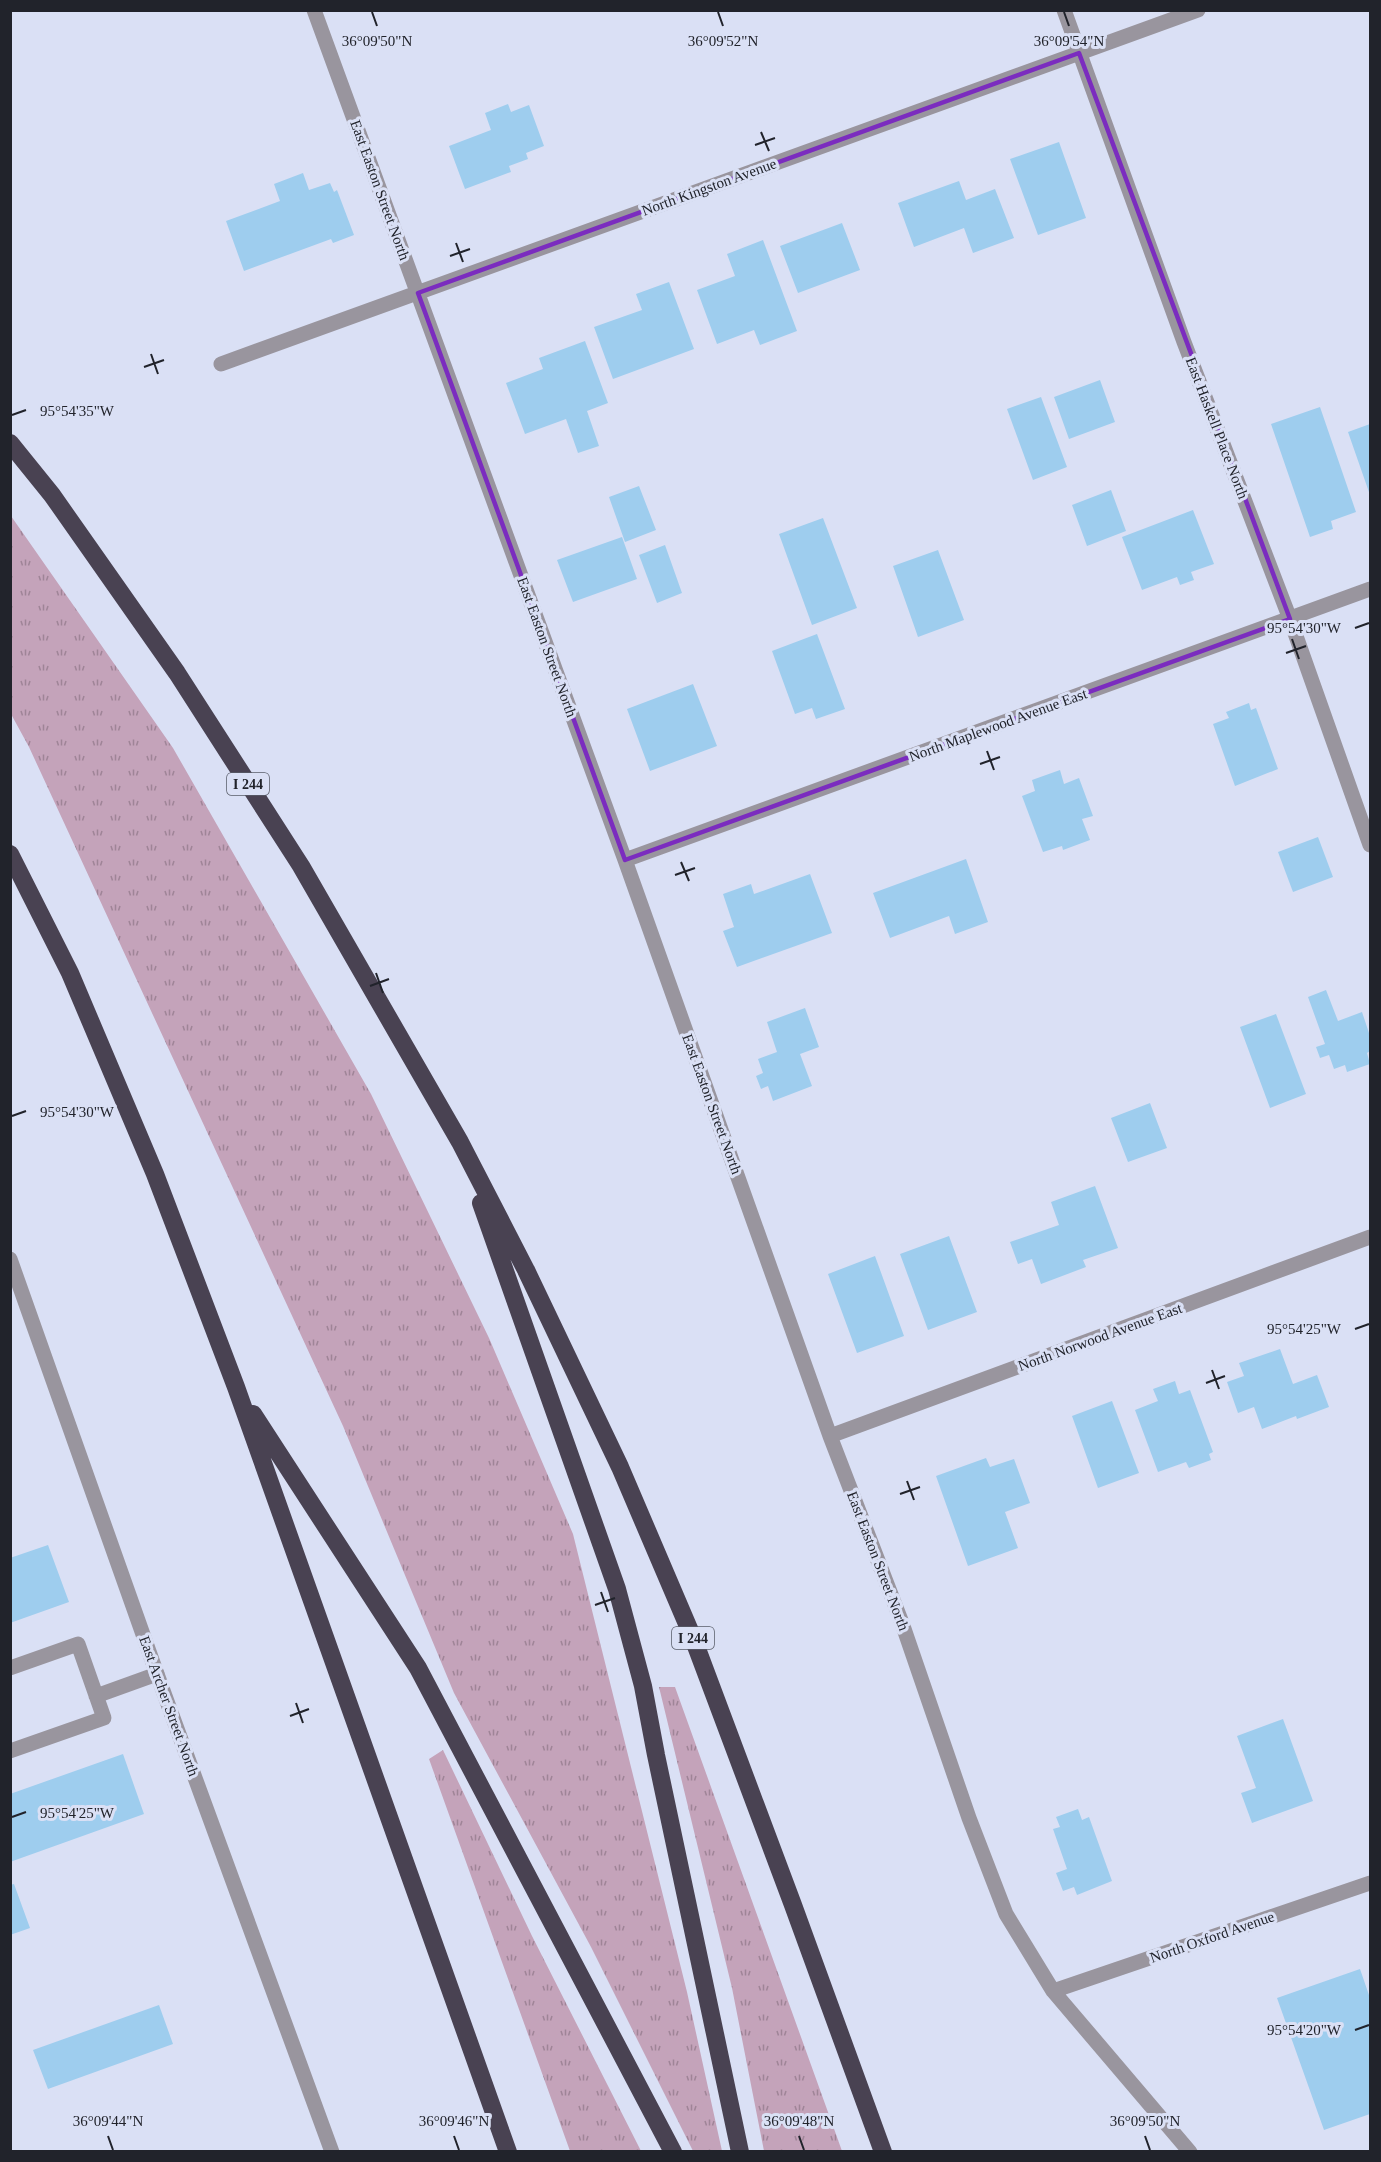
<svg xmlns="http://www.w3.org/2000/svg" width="1381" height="2162" viewBox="0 0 1381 2162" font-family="Georgia,serif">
	<defs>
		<pattern id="grass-tufts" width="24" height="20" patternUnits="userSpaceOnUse" patternTransform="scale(1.5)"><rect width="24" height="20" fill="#c4a3ba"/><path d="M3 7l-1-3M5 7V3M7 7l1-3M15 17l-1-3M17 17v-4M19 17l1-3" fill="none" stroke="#9f8497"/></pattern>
	</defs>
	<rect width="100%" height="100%" fill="#dae0f5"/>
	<path fill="url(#grass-tufts)" d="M11,516L173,748L371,1094L489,1338L573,1534L687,1992L722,2151H693L591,1947L454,1693L343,1426L29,747L11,714Z
		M659,1687H675L842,2151H764L732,1988Z
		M443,1750L532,1936L641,2151H570L429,1759Z"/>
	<path fill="#9ecdee" d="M508,104L511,112L529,105L544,146L526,153L528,159L509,166L511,172L465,189L449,146L491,130L485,113Z
		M1059,142L1086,218L1038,235L1010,159Z
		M303,173L309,190L330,183L334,192L337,190L354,235L333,243L331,239L244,271L226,221L280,201L274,184Z
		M959,181L966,200L995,189L1014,238L973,253L964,228L914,247L898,203Z
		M842,223L860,270L798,293L780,246Z
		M763,240L797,331L760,345L754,330L717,344L697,290L735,276L727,254Z
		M669,282L694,349L613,379L594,327L642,310L636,294Z
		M585,341L608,403L587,411L599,446L578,453L566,419L525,434L506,383L543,369L539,358Z
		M1100,380L1115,422L1069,439L1054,397Z
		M1041,397L1067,467L1033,480L1007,409Z
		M1320,407L1356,512L1331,521L1333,529L1310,537L1271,424Z
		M1370,424V495L1348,432Z
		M639,486L656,530L625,542L609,497Z
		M1111,490L1126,531L1087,546L1072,505Z
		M1193,510L1214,564L1191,572L1194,580L1180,585L1177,577L1142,590L1122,537Z
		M823,518L857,608L812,625L779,534Z
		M622,537L637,579L573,602L557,560Z
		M665,545L682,593L657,603L639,555Z
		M938,550L964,620L918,637L893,566Z
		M817,634L845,709L816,719L812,708L795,714L772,651Z
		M693,684L717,746L650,771L627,709Z
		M1249,703L1251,710L1256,708L1278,769L1235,786L1213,724L1229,718L1226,712Z
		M1060,770L1064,784L1079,778L1093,816L1082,819L1090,840L1063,850L1062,846L1043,852L1022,796L1035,791L1032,780Z
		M1318,837L1333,877L1293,892L1278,852Z
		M966,859L988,922L955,934L949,916L890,938L873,893Z
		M810,874L832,933L737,967L723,931L734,927L723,894L751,884L754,894Z
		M1326,990L1338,1021L1362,1012L1370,1036V1051L1367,1053L1370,1064L1347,1072L1345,1065L1334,1069L1329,1055L1320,1058L1316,1047L1325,1044L1308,997Z
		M805,1008L819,1047L800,1054L812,1086L773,1101L768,1086L761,1089L756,1076L763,1073L758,1059L777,1052L767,1022Z
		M1276,1014L1306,1094L1270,1108L1240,1027Z
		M1150,1103L1167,1148L1128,1162L1111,1118Z
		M1095,1186L1118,1248L1083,1260L1086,1267L1041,1284L1032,1259L1018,1264L1010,1242L1059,1225L1051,1202Z
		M949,1236L977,1312L928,1330L900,1254Z
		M875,1256L904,1336L857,1353L828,1274Z
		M1280,1349L1293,1384L1317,1375L1329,1407L1297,1419L1296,1416L1262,1429L1254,1407L1238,1413L1227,1382L1244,1376L1239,1363Z
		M1175,1381L1179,1394L1190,1390L1213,1452L1209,1454L1211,1460L1189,1468L1186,1462L1158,1472L1135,1410L1158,1401L1153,1389Z
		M1112,1401L1139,1473L1098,1488L1072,1416Z
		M986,1458L990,1467L1014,1459L1030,1503L1005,1512L1018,1548L968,1566L936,1476Z
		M48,1545L69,1602L10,1623V1558Z
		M1283,1719L1313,1801L1252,1823L1241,1793L1256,1788L1237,1736Z
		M123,1754L144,1814L10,1862V1794Z
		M1078,1809L1082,1820L1089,1817L1112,1881L1077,1895L1074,1887L1063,1891L1056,1873L1067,1869L1053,1829L1060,1827L1056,1817Z
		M14,1884L30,1928L10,1935V1885Z
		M1360,1969L1370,1998V2114L1324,2130L1277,1998Z
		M159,2005L173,2044L48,2089L33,2050Z"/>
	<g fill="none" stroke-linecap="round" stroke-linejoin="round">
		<path stroke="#99959e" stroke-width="15" d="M10,1668L78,1644L104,1718L10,1751
			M96,1696L157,1674"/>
		<path stroke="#99959e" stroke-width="15" d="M314,10L625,860L830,1436L902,1623L969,1818L1006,1914L1053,1991L1190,2152
			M1064,10L1184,342L1290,619L1370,845
			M221,364L1198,10
			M625,860L1370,589
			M10,1259L157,1674L332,2152
			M830,1436L1370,1237
			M1053,1991L1370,1883"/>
		<path stroke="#494252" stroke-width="18" d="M10,443L52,495L177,673L301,866L460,1142L526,1270L620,1467L693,1638L793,1905L883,2152
			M10,854L70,973L155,1174L236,1387L508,2152
			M481,1203L617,1589L643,1686L656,1755L740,2152
			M253,1414L418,1668L673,2152"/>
	</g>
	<path fill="none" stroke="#7b2cbf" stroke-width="4.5" stroke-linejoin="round" d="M1079,53L1290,619L625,860L418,293Z"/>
	<path fill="none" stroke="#21232b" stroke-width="2" d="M372,12L377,26M718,12L723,26M1064,12L1069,26M761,132L769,151M755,145L775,138M456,243L463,262M450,256L470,249M151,354L158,374M144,367L164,360M12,415L26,410M1355,628L1369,623M1292,639L1299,659M1286,653L1306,646M987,751L994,770M980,764L1000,757M681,862L689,881M675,875L695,868M376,973L383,993M370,986L389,979M12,1116L26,1111M1355,1329L1369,1324M1212,1370L1219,1389M1206,1383L1225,1376M907,1481L914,1500M900,1494L920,1487M601,1592L608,1612M595,1605L615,1598M296,1703L303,1723M290,1716L309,1709M12,1817L26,1812M1355,2030L1369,2025M108,2136L113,2150M454,2136L459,2150M799,2136L804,2150M1145,2136L1150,2150"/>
	<g text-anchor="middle" stroke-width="6" stroke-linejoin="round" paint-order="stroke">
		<g fill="#dae0f5" stroke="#585c68" stroke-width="1.5">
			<rect x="227" y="773" width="42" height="22" rx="4.5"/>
			<rect x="672" y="1627" width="42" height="22" rx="4.5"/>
		</g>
		<g font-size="14" font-weight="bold" fill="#21232b">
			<text x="248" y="789">I 244</text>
			<text x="693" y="1643">I 244</text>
		</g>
		<g font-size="15" fill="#21232b" stroke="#dae0f5">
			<text transform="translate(709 187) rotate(-20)" y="5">North Kingston Avenue</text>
			<text transform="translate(380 190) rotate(70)" y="5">East Easton Street North</text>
			<text transform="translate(1217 428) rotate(69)" y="5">East Haskell Place North</text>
			<text transform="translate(547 647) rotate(70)" y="5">East Easton Street North</text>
			<text transform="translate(998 725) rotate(-20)" y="5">North Maplewood Avenue East</text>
			<text transform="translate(712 1104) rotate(70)" y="5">East Easton Street North</text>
			<text transform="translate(1100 1337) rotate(-20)" y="5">North Norwood Avenue East</text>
			<text transform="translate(878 1561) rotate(69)" y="5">East Easton Street North</text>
			<text transform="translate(169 1706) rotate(70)" y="5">East Archer Street North</text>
			<text transform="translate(1212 1937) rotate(-19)" y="5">North Oxford Avenue</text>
		</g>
	</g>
	<g font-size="15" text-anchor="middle" fill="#21232b" stroke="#dae0f5" stroke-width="6" stroke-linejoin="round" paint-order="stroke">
		<text x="377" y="46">36°09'50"N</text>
		<text x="723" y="46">36°09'52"N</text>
		<text x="1069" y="46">36°09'54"N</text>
		<text x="77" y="416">95°54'35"W</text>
		<text x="1304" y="633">95°54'30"W</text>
		<text x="77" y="1117">95°54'30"W</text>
		<text x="1304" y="1334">95°54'25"W</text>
		<text x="77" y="1818">95°54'25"W</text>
		<text x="1304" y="2035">95°54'20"W</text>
		<text x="108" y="2126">36°09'44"N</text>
		<text x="454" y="2126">36°09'46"N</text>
		<text x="799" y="2126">36°09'48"N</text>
		<text x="1145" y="2126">36°09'50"N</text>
	</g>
	<rect width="1381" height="2162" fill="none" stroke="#21232b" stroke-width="24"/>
</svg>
